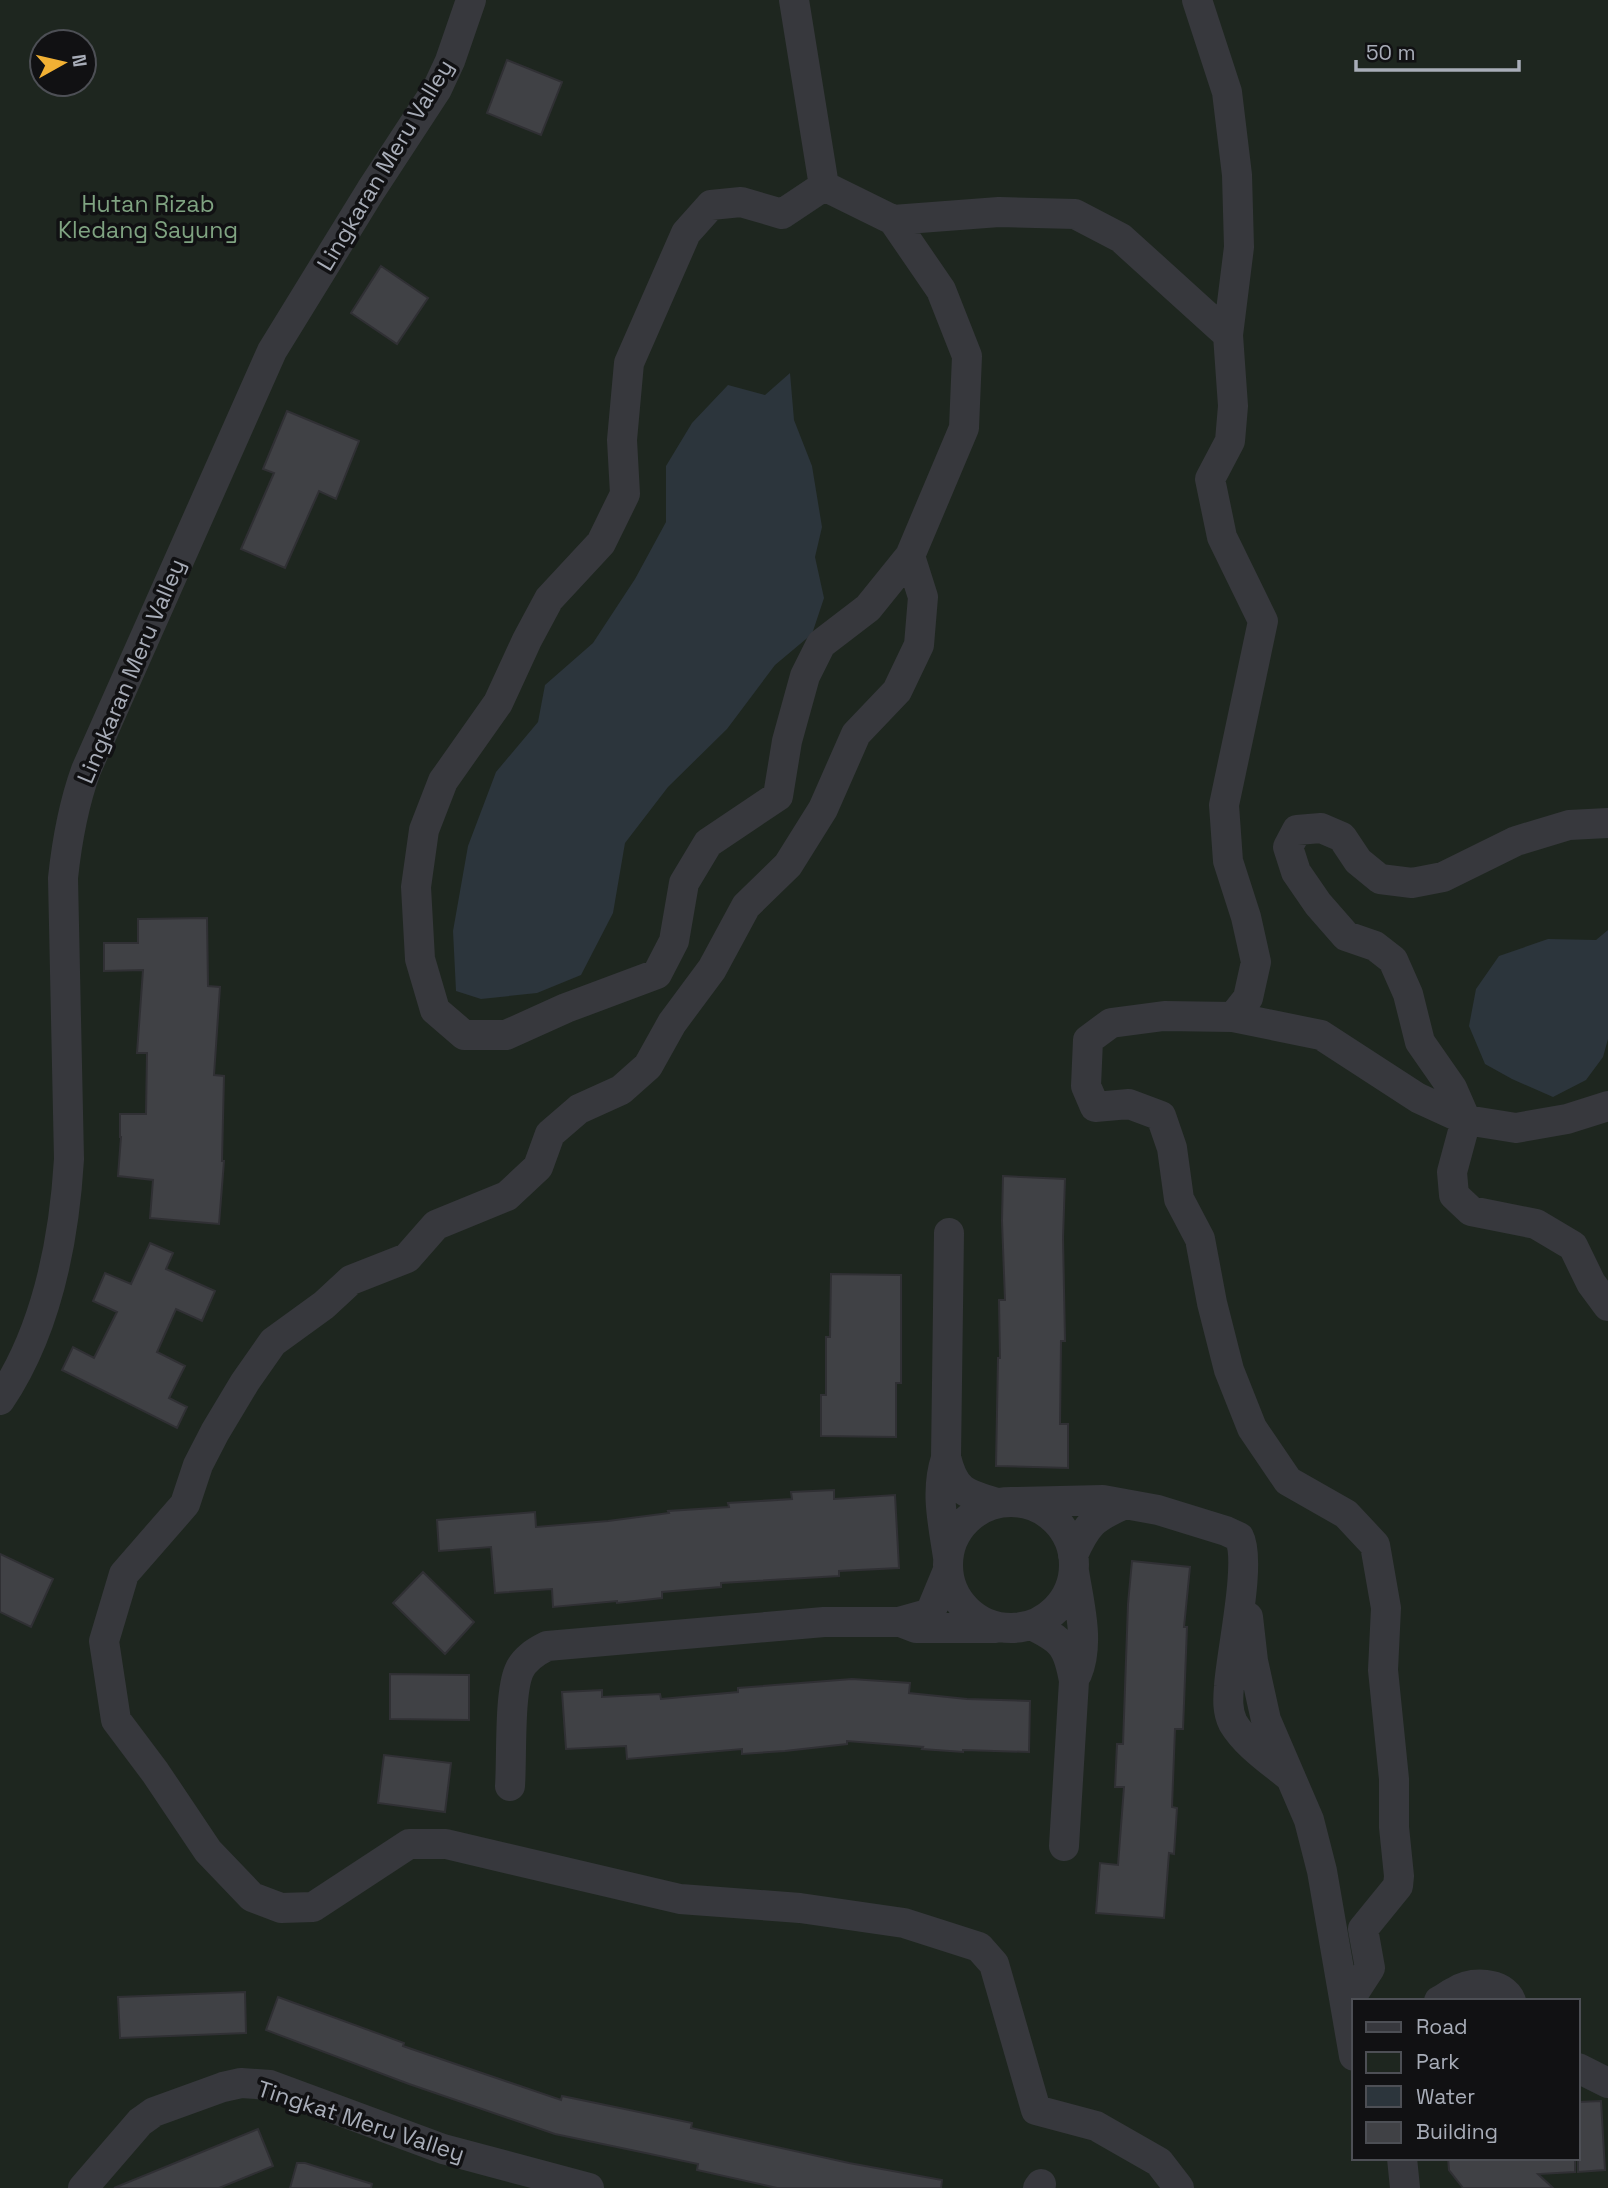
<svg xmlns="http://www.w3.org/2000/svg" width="1608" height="2188" viewBox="0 0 1608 2188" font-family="'Space Grotesk',sans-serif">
	<rect width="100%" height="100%" fill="#161618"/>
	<path fill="#1e261f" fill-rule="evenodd" d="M0,0H1608V2188H0ZM42,42H84V84H42ZM1354,2001H1578V2158H1354Z"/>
	<path fill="#2c353c" d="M790,373L794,420L812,466L822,527L815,557L824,598L812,634L775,665L727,729L668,787L625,843L613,913L581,975L537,993L481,999L456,991L453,931L468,846L496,772L538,722L545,685L593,643L635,579L666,522V466L692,423L728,385L765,395Z
		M1608,930V1039L1603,1057L1586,1080L1553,1097L1512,1079L1485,1064L1469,1026L1476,989L1499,956L1548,939L1596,940Z"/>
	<path fill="#404145" stroke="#303034" stroke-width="2" d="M507,60L562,82L541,135L487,113Z
		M381,266L428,298L397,344L351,313Z
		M287,411L359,441L336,499L319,491L285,568L241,549L274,473L263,469Z
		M207,918L208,986L220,987L214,1075L224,1076L222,1161H224L219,1224L150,1218L153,1180L118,1176L121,1137H120V1114H146L147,1053H137L143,970L104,971V943H138V919Z
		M1003,1176L1065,1179L1063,1238L1065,1341H1061L1060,1424H1068V1468L996,1466L998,1358H1000L999,1300H1005L1002,1221Z
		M150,1243L173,1253L166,1269L215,1291L202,1321L176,1309L157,1352L185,1366L169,1398L187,1407L177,1428L62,1370L73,1347L94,1358L117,1312L93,1301L105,1273L131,1284Z
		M831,1274L901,1275V1383H896V1437L821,1436V1395H826V1337H830Z
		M834,1490V1499L895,1495L899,1568L839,1571V1576L721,1583V1587L662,1592V1598L617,1603V1601L553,1607L552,1589L495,1593L491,1547L439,1551L437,1520L535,1512L536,1527L608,1521L669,1513L668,1511L729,1507L728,1503L792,1499L791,1492Z
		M0,1554L53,1579L31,1627L0,1612Z
		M1132,1561L1190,1567L1184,1627H1187L1183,1729H1175L1172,1807L1177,1808L1174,1854L1169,1853L1164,1918L1096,1913L1100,1863L1118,1865L1124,1787H1115L1117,1744H1123L1128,1604Z
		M423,1572L474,1622L445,1654L393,1603Z
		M390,1674L469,1675V1720L390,1719Z
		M852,1679L910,1683L909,1693L967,1699L1030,1701L1029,1752L963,1750V1752L922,1749L923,1747L847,1741V1744L785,1751L742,1754V1749L627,1759L626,1746L566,1749L562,1692L602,1690V1697L660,1694L661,1699L738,1692V1688Z
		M384,1755L451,1763L445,1812L378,1803Z
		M245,1992L246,2033L120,2038L118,1997Z
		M278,1997L404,2043L403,2046L561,2100L562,2096L692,2123L691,2128L849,2163L942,2180L941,2188H777L697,2170L698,2164L555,2134L409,2084L266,2030Z
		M1601,2101L1605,2170L1578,2172V2102Z
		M258,2129L273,2166L219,2188H114Z
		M1448,2158H1575V2172L1538,2174L1553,2188H1463L1449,2170Z
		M297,2163H305L372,2184L371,2188H290Z"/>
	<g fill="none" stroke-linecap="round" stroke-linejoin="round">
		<path stroke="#37383d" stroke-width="30" d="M794,0L824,186L893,220L999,212L1075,214L1121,238L1228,335
			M1197,0L1227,92L1237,175L1239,247L1228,335L1233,406L1230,441L1210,479L1222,537L1263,621L1224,805L1228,861L1246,917L1256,962L1248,998L1233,1017
			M824,186L782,214L741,202L711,205L686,233L629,363L622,440L625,494L601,543L549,599L527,640L498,703L443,781L424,830L416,887L420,959L435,1010L464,1035H506L566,1008L657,974L674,941L684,883L708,843L778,796L787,741L805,676L821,644L868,608L910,556L964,428L967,356L941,290L893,220
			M910,556L923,597L919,645L897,691L856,734L823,809L788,865L746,906L712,969L672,1023L648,1066L621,1090L579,1109L550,1134L538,1167L507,1196L436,1225L407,1258L351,1280L324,1305L273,1342L245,1382L215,1432L198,1465L185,1504L124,1574L104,1641L116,1720L155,1772L208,1851L252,1897L281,1908L313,1907L409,1844H446L680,1899L800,1908L904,1923L979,1947L994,1964L1036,2110L1096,2126L1159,2162L1179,2188
			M1608,823L1569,825L1516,841L1443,877L1412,883L1380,879L1358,861L1342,837L1321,828L1297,830L1288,847L1296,872L1318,904L1346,936L1375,946L1393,960L1408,994L1420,1042L1452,1088L1466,1120L1452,1172L1454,1195L1471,1211L1536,1224L1573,1246L1591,1283L1608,1306
			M949,1233L946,1457C954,1491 965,1494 997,1503
			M0,1400C47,1330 64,1242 69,1159L63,878C67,840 73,806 86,770L272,351L371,190L437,89L450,61L471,0
			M946,1458C935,1491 943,1523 948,1557
			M1015,1502L1103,1500L1158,1510L1226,1531L1239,1537C1252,1561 1231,1653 1229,1686C1228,1698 1227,1711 1233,1723C1246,1745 1272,1762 1291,1778
			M948 1565a63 63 0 1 1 126 0a63 63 0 1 1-126 0Z
			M1073,1555C1087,1524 1093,1518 1125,1504
			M1074,1571C1079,1604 1090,1643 1077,1674
			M1248,1617L1253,1661L1266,1720L1309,1820L1322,1871L1354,2056
			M903,1623L916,1628H996
			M1031,1625C1063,1640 1068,1647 1074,1681L1064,1846
			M510,1786C512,1758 509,1694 519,1671C524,1659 535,1652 547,1646L824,1622H899L924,1615L931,1611L948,1570
			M1439,2001C1445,1998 1448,1995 1454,1992C1471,1981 1503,1981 1511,2001
			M1346,2005L1370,1968L1363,1929L1398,1886L1399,1876L1394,1827V1779L1383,1670L1386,1608L1375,1545L1346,1514L1288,1481L1252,1428L1229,1370L1212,1303L1200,1239L1179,1199L1172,1148L1161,1116L1129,1104L1095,1107L1086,1086L1088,1040L1111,1023L1164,1016L1233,1017L1321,1035L1418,1098L1466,1120L1516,1128L1567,1119L1608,1106
			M1578,2068L1608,2083
			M1402,2158L1405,2188
			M83,2188L140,2122L154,2112L223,2087L241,2083L270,2085L443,2149L589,2188
			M1038,2188L1041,2184"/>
	</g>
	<g text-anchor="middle" stroke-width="7" stroke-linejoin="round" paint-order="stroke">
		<g font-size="23" fill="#a8adb8" stroke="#111113">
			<text transform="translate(385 165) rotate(-59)" y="8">Lingkaran Meru Valley</text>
			<text transform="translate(131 671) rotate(-67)" y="8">Lingkaran Meru Valley</text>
			<text transform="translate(361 2121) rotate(18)" y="8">Tingkat Meru Valley</text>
		</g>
		<g font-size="23" fill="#7fa381" stroke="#111113">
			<text x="148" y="212">Hutan Rizab<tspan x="148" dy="26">Kledang Sayung</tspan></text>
		</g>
	</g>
	<rect x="1352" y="1999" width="228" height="161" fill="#111113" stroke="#4d4f55" stroke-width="2"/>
	<rect x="1366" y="2022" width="35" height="10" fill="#37383d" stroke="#4d4f55" stroke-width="2"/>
	<text x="1416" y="2034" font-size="21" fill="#a8adb8">Road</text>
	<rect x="1366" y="2052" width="35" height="21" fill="#1e261f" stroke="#4d4f55" stroke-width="2"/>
	<text x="1416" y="2069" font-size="21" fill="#a8adb8">Park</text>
	<rect x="1366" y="2086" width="35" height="21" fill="#2c353c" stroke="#4d4f55" stroke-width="2"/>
	<text x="1416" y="2104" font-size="21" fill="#a8adb8">Water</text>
	<rect x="1366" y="2122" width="35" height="21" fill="#404145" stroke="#4d4f55" stroke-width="2"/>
	<text x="1416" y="2139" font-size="21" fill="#a8adb8">Building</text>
	<g transform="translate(63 63) rotate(82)"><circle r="33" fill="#111113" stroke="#4d4f55" stroke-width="2"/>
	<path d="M0-5L12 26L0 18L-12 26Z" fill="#f2b134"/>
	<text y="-10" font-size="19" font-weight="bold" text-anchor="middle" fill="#a8adb8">N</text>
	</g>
	<path d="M1356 60v10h163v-10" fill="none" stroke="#a8adb8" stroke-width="3.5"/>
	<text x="1366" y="60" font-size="21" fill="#a8adb8" stroke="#111113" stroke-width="5" paint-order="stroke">50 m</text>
</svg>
